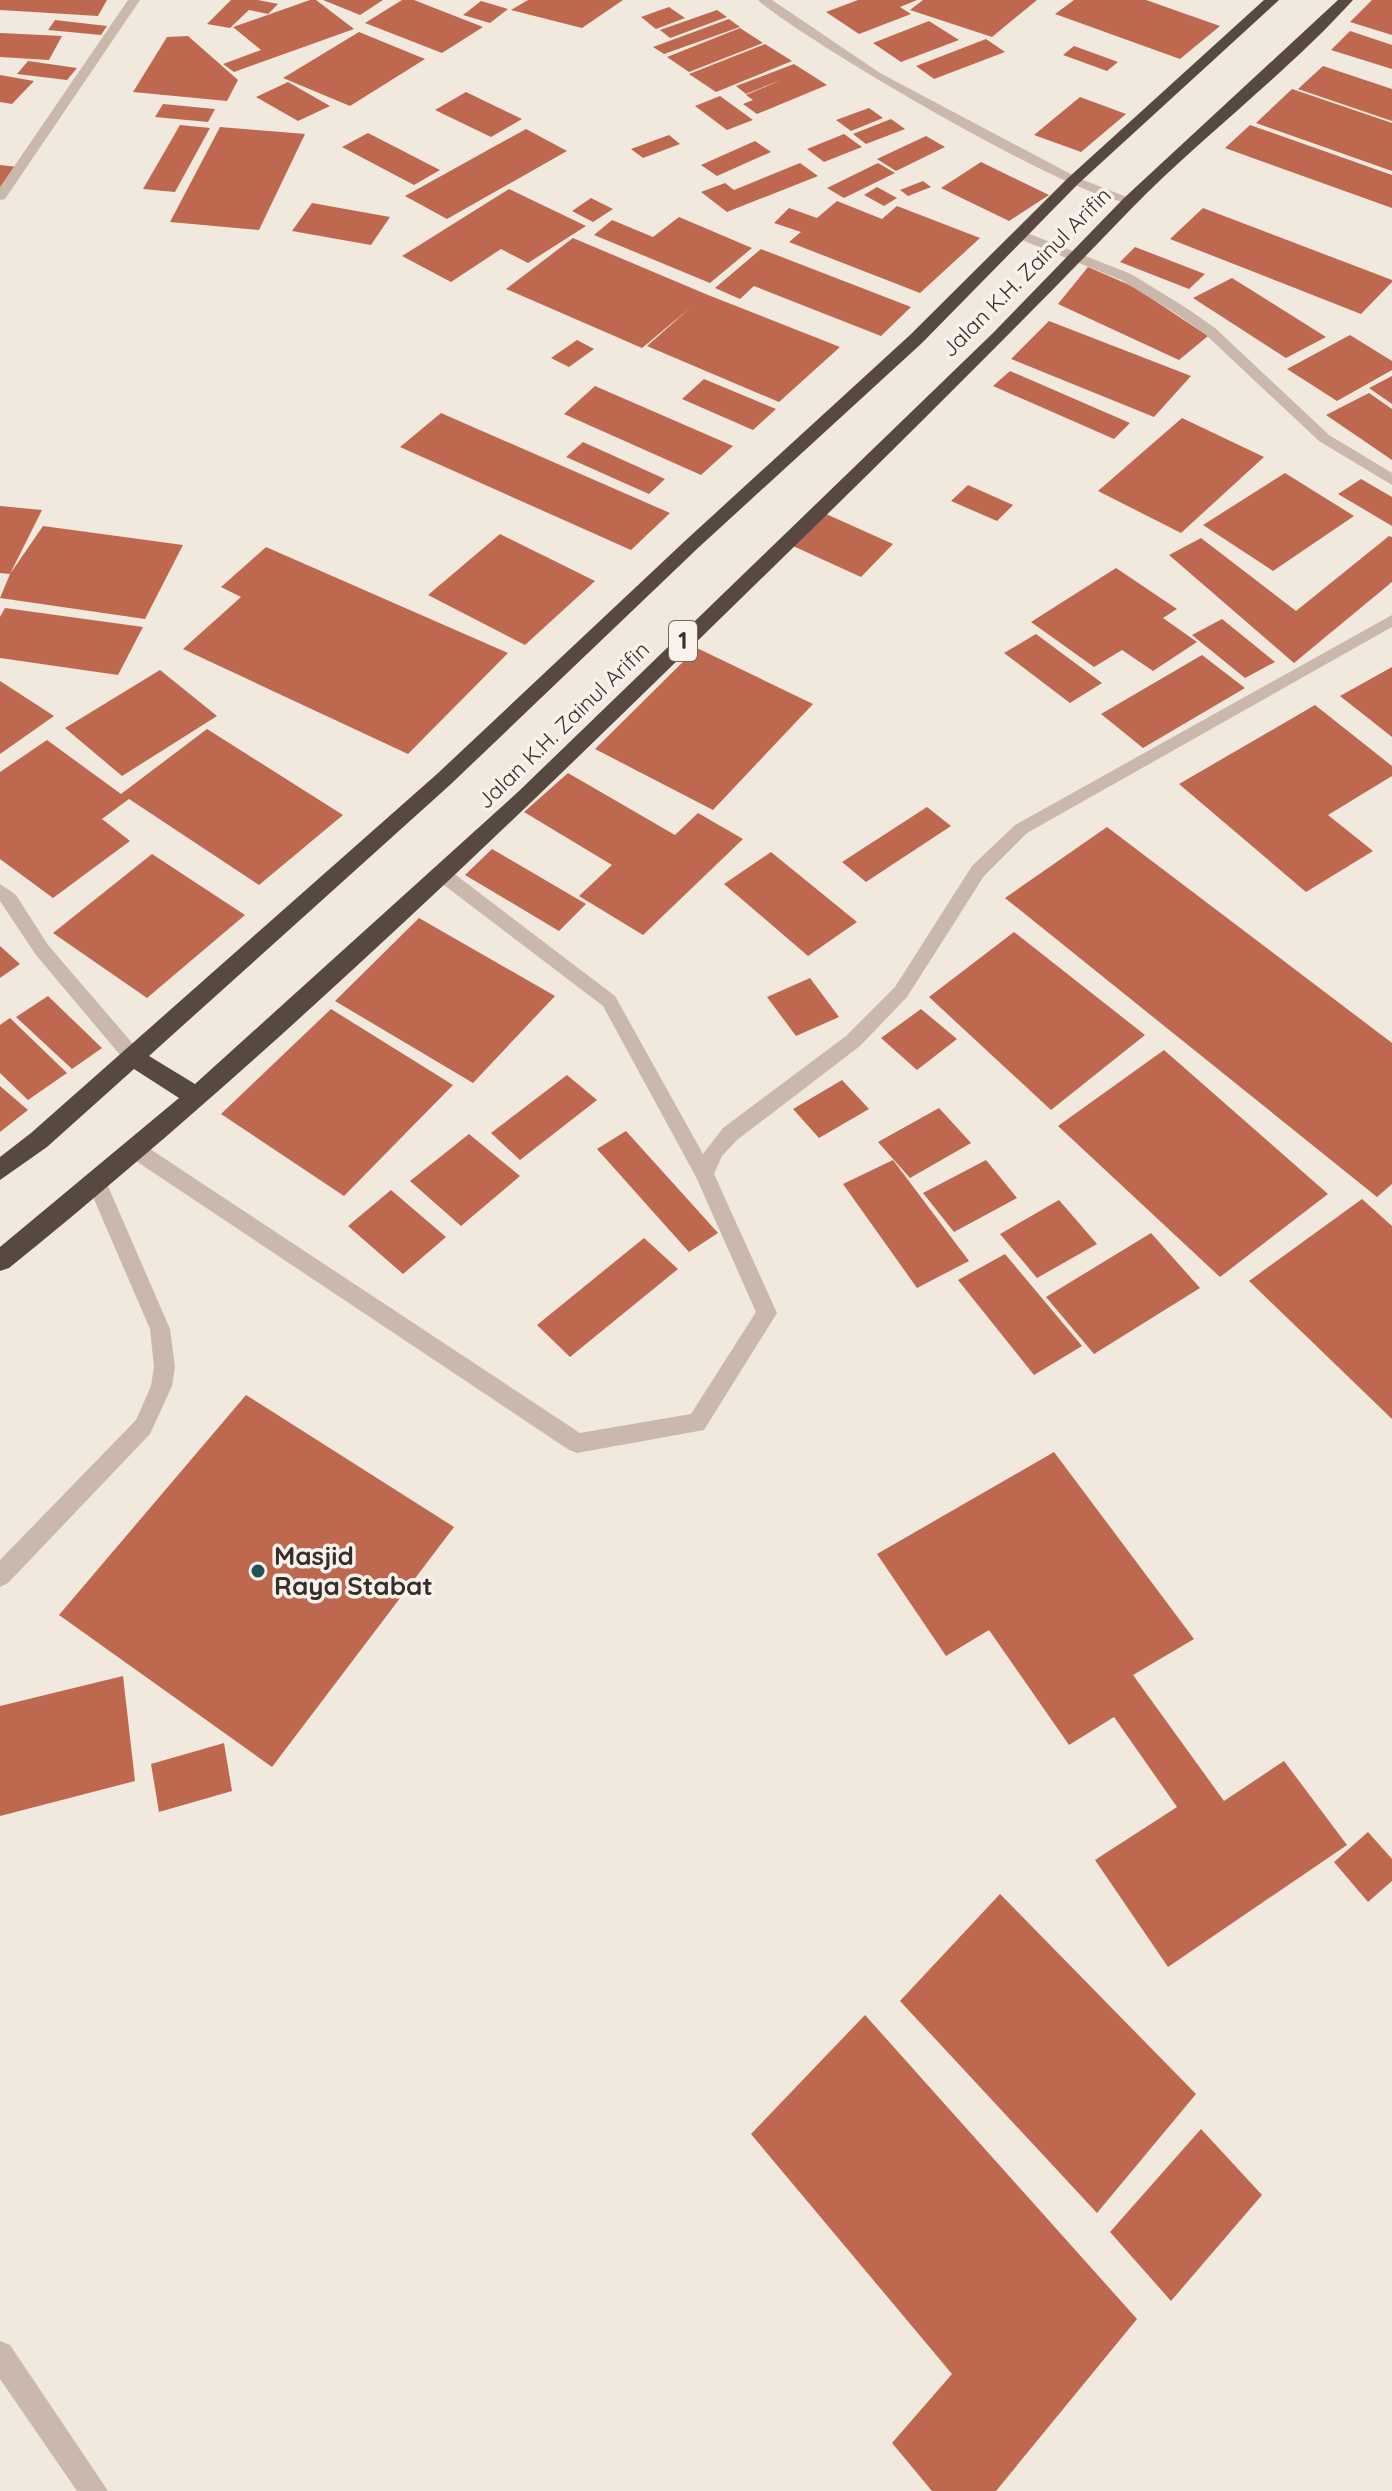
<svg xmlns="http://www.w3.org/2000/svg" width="1392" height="2491" viewBox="0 0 1392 2491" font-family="Quicksand,sans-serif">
	<rect width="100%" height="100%" fill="#f1e8de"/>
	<path fill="#be694f" d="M0,0H107L98,16L0,10Z
		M231,0H258L278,4L268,14L249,10L230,28L207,24Z
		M310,0H316L354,29L234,72L223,64L261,50L233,27Z
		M323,0H383L360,15Z
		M402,0H414L483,27L442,53L365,23Z
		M528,0H623L582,28L511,10Z
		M858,0H917L900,7L911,14L859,34L826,12Z
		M923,0H1037L992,37L910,10Z
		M1074,0H1146L1220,26L1180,59L1055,14Z
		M1372,0H1392V35L1350,22Z
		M481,1L508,9L490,23L463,15Z
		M669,7L685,18L656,29L641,17Z
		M717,10L727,17L670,38L660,30Z
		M729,19L740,27L664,54L653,47Z
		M55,20L107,26L101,35L48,30Z
		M929,21L959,40L901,62L873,43Z
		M740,28L763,43L689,72L667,57Z
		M1350,31L1392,45V69L1331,50Z
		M359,32L425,59L350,106L283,78Z
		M0,33L62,36L49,60L0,57Z
		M188,36L238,80L227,101L133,92L167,37Z
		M986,39L1005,52L934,79L916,66Z
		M765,44L792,61L716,92L689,74Z
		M1074,46L1118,62L1107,71L1063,55Z
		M28,61L77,68L67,80L17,74Z
		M794,64L827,85L757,114L743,104L753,100L746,95L781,80L746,94L736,86Z
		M1323,66L1392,89V121L1298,89Z
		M0,75L34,81L12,104L0,102Z
		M288,82L330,106L298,121L256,97Z
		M1292,89L1392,123V171L1256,123Z
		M466,92L522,119L491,137L435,110Z
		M720,96L753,120L727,130L695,106Z
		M1080,97L1126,114L1081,152L1034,135Z
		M163,104L215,109L208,122L155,117Z
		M869,108L883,118L851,131L836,120Z
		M891,119L905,129L866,144L853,134Z
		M180,125L210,128L175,192L143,189Z
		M1250,125L1392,175V208L1225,148Z
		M220,127L305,134L259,230L170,222Z
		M526,129L567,151L447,219L405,196Z
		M368,133L440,170L414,185L342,147Z
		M844,134L862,147L824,162L807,149Z
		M669,135L680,144L643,158L631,149Z
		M926,136L945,147L896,171L877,159Z
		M755,141L771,152L717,176L701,165Z
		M981,162L1049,195L1009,221L941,188Z
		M800,163L818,176L727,212L701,192L725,183L734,190Z
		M878,163L895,173L844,198L827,188Z
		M0,165L18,167L0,196Z
		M923,181L931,187L908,196L900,190Z
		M877,187L897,198L884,206L864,195Z
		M509,189L586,226L528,263L501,249L451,282L402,256Z
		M591,198L613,209L593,222L572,211Z
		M837,201L882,219L897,206L980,238L920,293L789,242L801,232L774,223L789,208L817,218Z
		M312,203L390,217L371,245L292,231Z
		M1203,208L1392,280V282L1361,314L1170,239Z
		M679,217L752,248L710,283L594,235L612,220L653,237Z
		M573,238L708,295L840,347L779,402L647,346L690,308L642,348L506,289Z
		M1135,247L1205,274L1189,289L1120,262Z
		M761,249L911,307L881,336L754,286L740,299L715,288Z
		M1088,267L1134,287L1208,336L1179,360L1058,304Z
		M1232,278L1326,337L1286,358L1193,298Z
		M1049,321L1191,376L1154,417L1011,359Z
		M1350,335L1392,361V370L1337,401L1287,369Z
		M577,340L594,349L569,367L551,358Z
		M1010,371L1130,423L1114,439L993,386Z
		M1392,376V404L1369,388Z
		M704,379L776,409L753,430L682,399Z
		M595,386L733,446L701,475L564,414Z
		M1369,393L1392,409V460L1326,415Z
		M441,413L670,513L631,550L400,447Z
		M1182,418L1264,457L1181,533L1098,491Z
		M583,442L665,479L649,494L566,457Z
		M1285,473L1354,516L1273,571L1203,525Z
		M1361,479L1392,497V526L1338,494Z
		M968,485L1013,505L997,521L951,501Z
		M0,506L42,510L10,574L43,526L183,545L145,619L0,598L10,574L0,573Z
		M826,514L893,544L861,577L793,546Z
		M500,534L595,581L525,645L428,595Z
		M1389,536L1392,537V582L1294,663L1169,555L1201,538L1296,611Z
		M266,547L508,653L408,754L183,649L241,597L221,587Z
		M1116,568L1177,609L1163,618L1197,642L1153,671L1122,650L1094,667L1031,622Z
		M5,608L143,627L118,675L0,658V617Z
		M1222,619L1275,662L1245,678L1192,635Z
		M1036,634L1102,683L1070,703L1004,653Z
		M697,648L813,704L713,810L595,749Z
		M1202,655L1245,688L1143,748L1101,714Z
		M1392,667V737L1340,696Z
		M160,670L217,716L122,776L65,728Z
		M0,681L54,716L0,754Z
		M1315,705L1392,766V776L1328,815L1373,851L1306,892L1179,784Z
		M207,729L343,815L259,885L129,799L102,819L130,841L53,898L0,859V772L47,740L121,794Z
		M568,773L675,835L698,813L743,839L643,935L579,896L612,865L524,812Z
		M927,807L951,826L866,882L842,862Z
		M1107,827L1392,1043V1184L1377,1197L1005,898Z
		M492,849L586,904L559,931L465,875Z
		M771,852L857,922L808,956L724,884Z
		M152,854L245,915L147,998L53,933Z
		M419,918L555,996L473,1083L335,1001Z
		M1014,932L1145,1035L1051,1110L929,997Z
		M0,946L20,964L0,978Z
		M810,978L839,1017L796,1036L767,997Z
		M48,996L102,1048L72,1069L16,1017Z
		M331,1009L453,1085L344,1196L221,1114Z
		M921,1009L957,1039L917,1070L881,1038Z
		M10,1018L67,1073L28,1100L0,1073V1025Z
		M1164,1050L1328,1194L1220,1277L1058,1126Z
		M567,1075L597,1100L520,1160L491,1133Z
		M842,1080L869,1109L819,1138L793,1109Z
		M0,1086L28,1110L0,1132Z
		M939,1108L971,1143L910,1178L878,1142Z
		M626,1131L718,1233L689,1252L597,1149Z
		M469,1134L520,1176L461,1226L410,1181Z
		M893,1160L969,1261L917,1288L843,1184Z
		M986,1160L1017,1198L954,1232L923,1193Z
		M391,1190L446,1237L403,1274L348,1226Z
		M1362,1199L1392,1226V1419L1249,1281Z
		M1059,1200L1097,1244L1037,1278L1000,1234Z
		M1151,1233L1200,1288L1094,1354L1046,1297Z
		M644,1238L678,1269L570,1357L537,1325Z
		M1005,1254L1082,1346L1034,1375L958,1280Z
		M246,1395L454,1527L272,1767L59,1615Z
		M1054,1452L1194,1639L1133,1675L1224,1801L1284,1761L1347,1845L1168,1967L1095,1860L1177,1807L1114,1717L1069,1745L989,1630L946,1656L877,1554Z
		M123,1676L135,1781L0,1816V1706Z
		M224,1743L232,1791L159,1812L151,1764Z
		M1368,1832L1392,1859V1881L1368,1902L1334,1862Z
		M1000,1894L1196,2094L1097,2213L900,2001Z
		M865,2015L1137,2319L996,2491H932L892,2443L952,2374L751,2134Z
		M1201,2129L1262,2195L1171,2301L1110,2232Z"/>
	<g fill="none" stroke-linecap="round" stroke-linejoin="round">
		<path fill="#c9b8ab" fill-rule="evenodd" d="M128,0H140L5,199L0,200V187Z
			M758,0H772L880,73L1078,178L1137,201C1109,222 793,34 758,0Z
			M1022,231L1131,274L1188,309L1215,328L1329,435L1392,473V485L1319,441L1205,334L1178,315L1121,280L1017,238L1015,235Z
			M1392,615V627L1027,833L984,876L907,997L860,1046L737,1140L722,1156L714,1174L777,1313L704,1430L577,1453L569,1450L127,1155L124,1149L127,1143H141L580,1433L691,1414L756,1312L696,1177L603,1006L436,879L433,874L436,869H448L615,996L703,1154L723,1128L846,1036L895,987L972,866L1015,825Z
			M0,884L16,895L48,945L140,1052L142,1057L140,1062H126L36,955L0,901Z
			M97,1175L104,1177L170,1329L175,1367L172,1386L150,1434L8,1583L0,1587V1560L136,1420L151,1386L154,1367L150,1329L87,1183L90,1177Z
			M0,2341L10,2345L108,2491H77L0,2379Z"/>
		<path fill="#574841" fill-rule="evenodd" d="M1264,0H1279L1078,184L922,343L698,548L451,784L149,1056L195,1084L519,791L993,333L1124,198L1338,0H1353C1285,75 1201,137 1130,210C984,362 833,509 682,656C465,868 244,1078 9,1268L0,1271V1247L179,1098L134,1069L47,1147L0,1180V1157L31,1133L437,774L686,540L910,335L1068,178Z"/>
	</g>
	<circle fill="#215256" stroke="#f9f2ea" stroke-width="3" cx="258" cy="1571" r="8"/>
	<g text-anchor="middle" stroke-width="7" stroke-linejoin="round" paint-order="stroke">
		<g font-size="22" fill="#372e29" stroke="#f9f2ea">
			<text transform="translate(1026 272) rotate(-45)" y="8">Jalan K.H. Zainul Arifin</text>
			<text transform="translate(563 725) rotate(-44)" y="8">Jalan K.H. Zainul Arifin</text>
		</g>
		<rect fill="#f9f2ea" stroke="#716963" stroke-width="2" x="669" y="621" width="28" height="40" rx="6"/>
		<g font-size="24" font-weight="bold" fill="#372e29">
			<text x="683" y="649">1</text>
		</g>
		<g font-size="26" font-weight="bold" fill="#372e29" stroke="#f9f2ea" text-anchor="start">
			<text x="274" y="1565">Masjid<tspan x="274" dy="30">Raya Stabat</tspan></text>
		</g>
	</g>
</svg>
